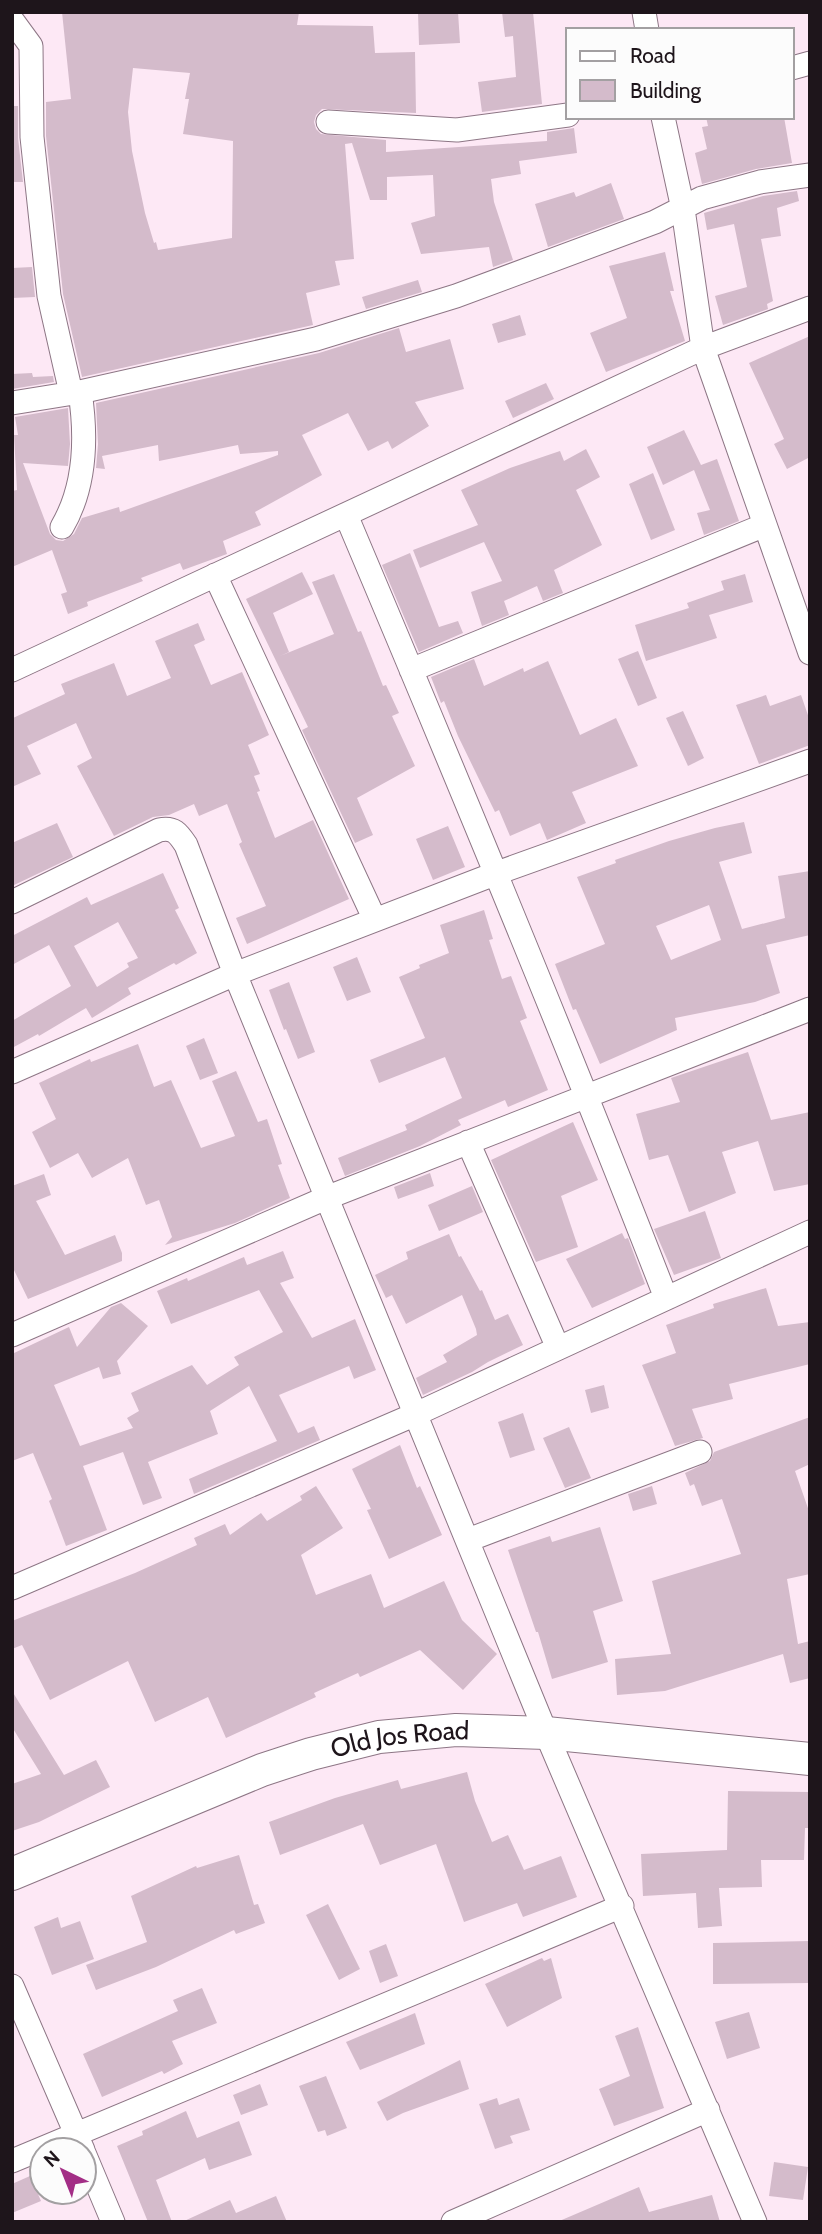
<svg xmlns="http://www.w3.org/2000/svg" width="822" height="2234" viewBox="0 0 822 2234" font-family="Cabin,sans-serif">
	<rect width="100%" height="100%" fill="#fde8f5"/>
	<path fill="#d4bbcb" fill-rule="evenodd" d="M62,12H299L297,25L373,26L375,53L415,52L416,113L322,109L316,115L314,122L316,129L321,134L386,140V152L547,141V132L574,128L577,153L519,161L521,174L491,179L494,202L513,260L493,267L489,247L421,254L411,223L435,216L433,175L387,177V200H370L352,143L345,144L354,259L335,261L340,285L306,293L313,325L82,377L63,294L46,136V102L71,99ZM133,68L190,73L185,99H189L183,134L233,141L232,238L158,250L156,242L154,243L145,213L132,151L128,112Z
		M418,12H458L460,43L419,45Z
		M502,12H533L542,104L482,112L478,82L516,77L513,36L505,37Z
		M12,106H18V138L23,182H12Z
		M706,117H784L792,163L756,169L702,184L695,153L707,149L702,127L708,126Z
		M611,183L624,219L548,247L535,204L574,192L576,197Z
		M797,191L799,201L777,208L781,236L761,239L773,301L767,304L768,309L723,325L715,296L747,287L734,224L707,230L704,213L763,196Z
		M665,252L674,291H670L685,341L606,372L590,333L627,318L609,266Z
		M32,267L35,297L12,298V268Z
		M418,280L422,292L366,309L362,297Z
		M520,315L526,335L498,343L492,324Z
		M399,328L406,352L450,339L464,389L415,402L429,426L392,449L388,441L368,451L348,413L302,435L322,475L255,512L261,525L223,541L227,554L183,570L180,563L141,578L143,581L87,602L88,606L68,614L61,594L67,592L52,550L12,567V491L17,490L14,435H18L15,417L68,408L70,444L68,466L23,463L50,534L56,540L63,541L74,534L82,518L119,507L120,512L278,455V451L240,454L238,445L159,461L158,445L102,456L105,469L96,468L98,444L96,403L319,353Z
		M810,336V457L787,469L774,444L784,439L749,363Z
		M32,373L33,377L53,376L54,382L12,389V374Z
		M546,383L554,399L513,418L505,401Z
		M684,430L701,465L717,459L739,521L704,535L697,513L710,510L694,470L663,485L647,447Z
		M586,449L600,477L576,490L602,545L554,570L563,593L543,601L537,586L504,601L509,615L482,626L471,592L502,581L484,542L420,568L413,550L478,525L461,490L510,468L560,451L564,461Z
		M653,473L675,530L651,540L629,484Z
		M410,553L439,627L458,621L463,633L419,652L382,565Z
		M302,572L313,594L273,613L289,652L280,656L334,634L312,582L334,574L358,632L361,631L383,686L386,685L399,713L392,716L415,766L357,798L373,835L355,843L302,730L308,727L246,599Z
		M745,574L753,602L709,615L717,638L646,661L635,625L689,608L687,603L724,590L721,581Z
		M198,623L205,640L194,645L211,685L242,672L269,735L248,745L260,774L254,776L260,791L257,792L275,838L313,820L349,899L247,944L236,918L266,906L239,844L242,842L227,804L199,816L194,804L169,815L153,817L114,836L77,766L92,758L76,723L27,746L41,774L12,787V716L13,718L65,694L61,684L114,663L127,696L171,678L155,641Z
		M638,651L657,698L638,706L618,659Z
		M474,659L484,686L523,668L524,672L548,661L580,735L616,718L638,766L572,792L586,823L547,840L540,823L510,836L499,810L495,812L458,736L444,701L441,703L431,677Z
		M766,695L770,706L801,695L810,721V745L759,764L736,705Z
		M683,711L704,758L688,766L666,718Z
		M744,822L752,853L719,862L742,929L785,918L778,876L810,871V935L766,945L780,993L755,1002L675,1018L677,1030L600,1064L576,1009L573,1010L555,964L605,944L577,877L616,863L615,860L669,841L715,828ZM709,905L721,940L671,960L656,926Z
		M57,823L73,857L12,886V843Z
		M448,826L465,867L433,880L416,839Z
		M163,873L179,908L175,910L197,953L176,965L174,963L128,988L131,994L92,1018L86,1008L39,1036L38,1034L12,1048V1021L71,986L49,945L12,965V936L87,897L91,905ZM118,922L138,958L127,963L129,967L97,987L74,946Z
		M484,910L493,939L489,940L502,979L511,976L527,1018L520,1021L548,1090L508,1107L505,1100L458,1120L461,1125L420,1146L345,1176L338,1158L407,1130L405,1125L462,1098L445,1057L379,1083L370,1060L425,1038L399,977L420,968L419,965L449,953L440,925Z
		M357,957L371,992L347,1001L333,967Z
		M289,982L315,1052L298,1059L286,1029L284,1030L269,990Z
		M204,1038L218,1073L200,1080L186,1046Z
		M138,1044L154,1087L171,1080L201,1148L235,1136L212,1081L236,1071L258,1122L267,1119L282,1164L278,1165L290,1198L235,1223L165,1245L172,1237L159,1200L146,1205L128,1158L92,1178L78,1153L50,1168L32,1132L56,1119L39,1083L90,1059L91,1062Z
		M748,1052L771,1120L810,1112V1184L774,1191L758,1141L722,1152L736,1193L689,1212L668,1155L649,1160L636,1114L680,1102L671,1078Z
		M573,1122L598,1180L561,1196L578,1247L536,1262L491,1160Z
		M430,1173L434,1186L398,1199L394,1187Z
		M44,1174L51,1195L36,1201L65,1255L115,1235L122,1253V1261L28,1299L12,1266V1186Z
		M472,1186L483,1212L439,1231L428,1205Z
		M705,1211L721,1258L674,1275L654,1229Z
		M622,1233L625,1239L628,1238L645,1284L592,1308L566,1259Z
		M449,1234L459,1257L461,1256L480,1291L482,1290L495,1320L508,1314L523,1345L488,1362L472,1372L423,1395L416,1378L447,1362L443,1355L477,1335L476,1329L462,1295L406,1324L392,1295L386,1298L375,1275L408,1259L406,1252Z
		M283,1251L294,1278L280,1283L312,1338L355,1319L376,1370L354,1379L349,1366L279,1395L298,1433L314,1426L320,1440L194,1494L189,1479L277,1441L249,1386L210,1411L218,1434L148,1462L162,1498L143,1505L123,1452L83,1466L107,1530L66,1546L49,1501L52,1499L33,1453L12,1461V1354L69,1327L77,1347L111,1307L121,1303L148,1326L117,1361L121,1374L103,1379L99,1367L54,1385L80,1446L133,1428L127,1418L139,1411L131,1393L192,1365L207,1385L239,1365L234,1357L283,1332L259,1290L171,1324L157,1291L187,1278L188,1281L244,1257L247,1265Z
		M766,1288L778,1326L810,1322V1364L729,1384L733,1399L692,1409L703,1438L675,1446L642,1365L676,1353L666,1325L714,1308L713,1304Z
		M604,1385L609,1408L591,1413L585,1390Z
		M523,1413L535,1450L510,1458L498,1422Z
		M810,1417V1464L795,1471L810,1514V1574L787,1579L798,1644L810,1641V1678L790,1683L783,1654L665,1691L617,1695L615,1659L671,1654L652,1581L741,1554L722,1499L702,1506L694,1484L690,1486L685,1473L710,1461L714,1452Z
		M569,1427L591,1478L565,1488L543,1438Z
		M400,1445L417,1488L420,1486L442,1535L389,1559L367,1510L371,1509L352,1469Z
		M316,1486L343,1528L301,1555L316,1595L371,1574L384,1608L444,1581L462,1620L497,1654L463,1690L420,1650L360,1677L358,1673L314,1693L316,1697L226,1738L208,1697L155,1722L128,1661L50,1700L22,1645L12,1649V1621L135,1573L197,1545L194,1538L225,1524L230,1535L261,1513L267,1521L302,1500L300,1496Z
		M652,1486L657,1504L633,1511L628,1494Z
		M600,1527L623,1601L593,1611L608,1662L552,1679L538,1632H536L508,1550L550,1536L552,1542Z
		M12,1691L64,1775L96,1760L110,1787L39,1822L12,1831V1784L41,1774L12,1727Z
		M467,1772L475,1801L492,1842L508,1835L524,1870L561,1856L577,1897L523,1917L517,1903L464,1922L436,1844L380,1865L363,1824L280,1855L269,1822L335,1798L398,1780L401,1789Z
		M728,1791L810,1792V1828H805L804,1860H761L762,1887L719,1888L722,1926L698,1928L696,1893L643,1896L641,1854L727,1850Z
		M239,1855L254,1905L258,1904L265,1923L236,1934L234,1930L156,1967L96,1990L86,1965L147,1942L131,1896L196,1866L197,1868Z
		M328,1904L360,1969L339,1980L306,1915Z
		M58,1917L61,1928L80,1921L94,1959L52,1975L34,1927Z
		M810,1941V1983L713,1984V1943Z
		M386,1944L398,1976L380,1983L369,1951Z
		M542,1958L544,1961L551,1958L562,1998L507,2027L485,1984Z
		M202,1988L217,2023L172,2041L183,2064L164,2074L162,2071L102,2097L83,2054L178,2011L173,2000Z
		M749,2012L760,2048L727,2059L715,2022Z
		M415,2013L425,2044L360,2070L346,2042Z
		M638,2027L664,2108L614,2126L599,2089L630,2076L615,2036Z
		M460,2060L469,2089L403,2113L387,2121L377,2102Z
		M326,2076L347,2128L327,2136L325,2130L318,2132L299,2086Z
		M260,2084L268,2105L241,2115L233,2095Z
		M497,2098L499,2105L519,2098L530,2130L510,2136L513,2143L495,2149L479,2104Z
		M186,2111L197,2138L239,2121L252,2155L209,2170L205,2158L156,2180L172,2222H148L117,2146L143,2135L142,2131Z
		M774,2162L808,2167L803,2200L769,2196Z
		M30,2176L41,2201L12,2213V2184Z
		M639,2187L649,2212L712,2195L720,2222H557Z
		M276,2196L287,2222H182L230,2200L236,2213Z"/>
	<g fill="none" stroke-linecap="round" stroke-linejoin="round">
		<defs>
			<path id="street" d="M644,12L647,30
				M12,20L31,46L32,137L49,296L71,393
				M792,68L810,63
				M663,117L683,209L703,348L810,653
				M328,122L457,130L568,115
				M12,403L80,392L316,339L456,296L655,222L702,198L760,182L810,175
				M346,515C456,775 564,1035 666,1298
				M62,527C86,486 87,438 80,392
				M215,575L375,920
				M12,670L703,348L810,308
				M411,670L765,525
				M12,902L159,830C174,827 178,833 186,845L235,974L546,1733L755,2222
				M12,1072L235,974L497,873L810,761
				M468,1142L558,1348
				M12,1335L326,1198L810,1009
				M468,1540L700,1452
				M12,1588L416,1414L810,1232
				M12,1986L83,2150
				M84,2153L113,2222
				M12,2161L622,1906
				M453,2222L708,2110"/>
			<g id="secondary">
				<path id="s1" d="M12,1874L262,1770L311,1754L379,1737L456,1730L546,1733L810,1759"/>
			</g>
		</defs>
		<use href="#street" stroke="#8d7685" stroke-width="25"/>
		<use href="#secondary" stroke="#8d7685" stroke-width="34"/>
		<use href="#street" stroke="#fff" stroke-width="23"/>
		<use href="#secondary" stroke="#fff" stroke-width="32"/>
	</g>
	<g text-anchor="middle" stroke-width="7" stroke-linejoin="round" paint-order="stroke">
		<g font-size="26" fill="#1e151b" stroke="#fcfcfc">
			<text dy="9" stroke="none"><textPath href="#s1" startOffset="413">Old Jos Road</textPath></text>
		</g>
	</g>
	<rect width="822" height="2234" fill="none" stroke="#1e151b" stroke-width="28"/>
	<rect x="566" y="28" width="228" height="91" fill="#fcfcfc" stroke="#a3a0a2" stroke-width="2"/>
	<rect x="580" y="51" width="35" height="10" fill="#ffffff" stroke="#a3a0a2" stroke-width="2"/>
	<text x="630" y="63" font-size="21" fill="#1e151b">Road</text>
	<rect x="580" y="80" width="35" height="21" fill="#d4bbcb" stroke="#a3a0a2" stroke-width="2"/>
	<text x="630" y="98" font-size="21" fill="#1e151b">Building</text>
	<g transform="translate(63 2171) rotate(317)"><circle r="33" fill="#fcfcfc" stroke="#a3a0a2" stroke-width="2"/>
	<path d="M0-5L12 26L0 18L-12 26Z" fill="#a32e86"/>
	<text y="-10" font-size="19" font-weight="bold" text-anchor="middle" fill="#1e151b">N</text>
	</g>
</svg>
